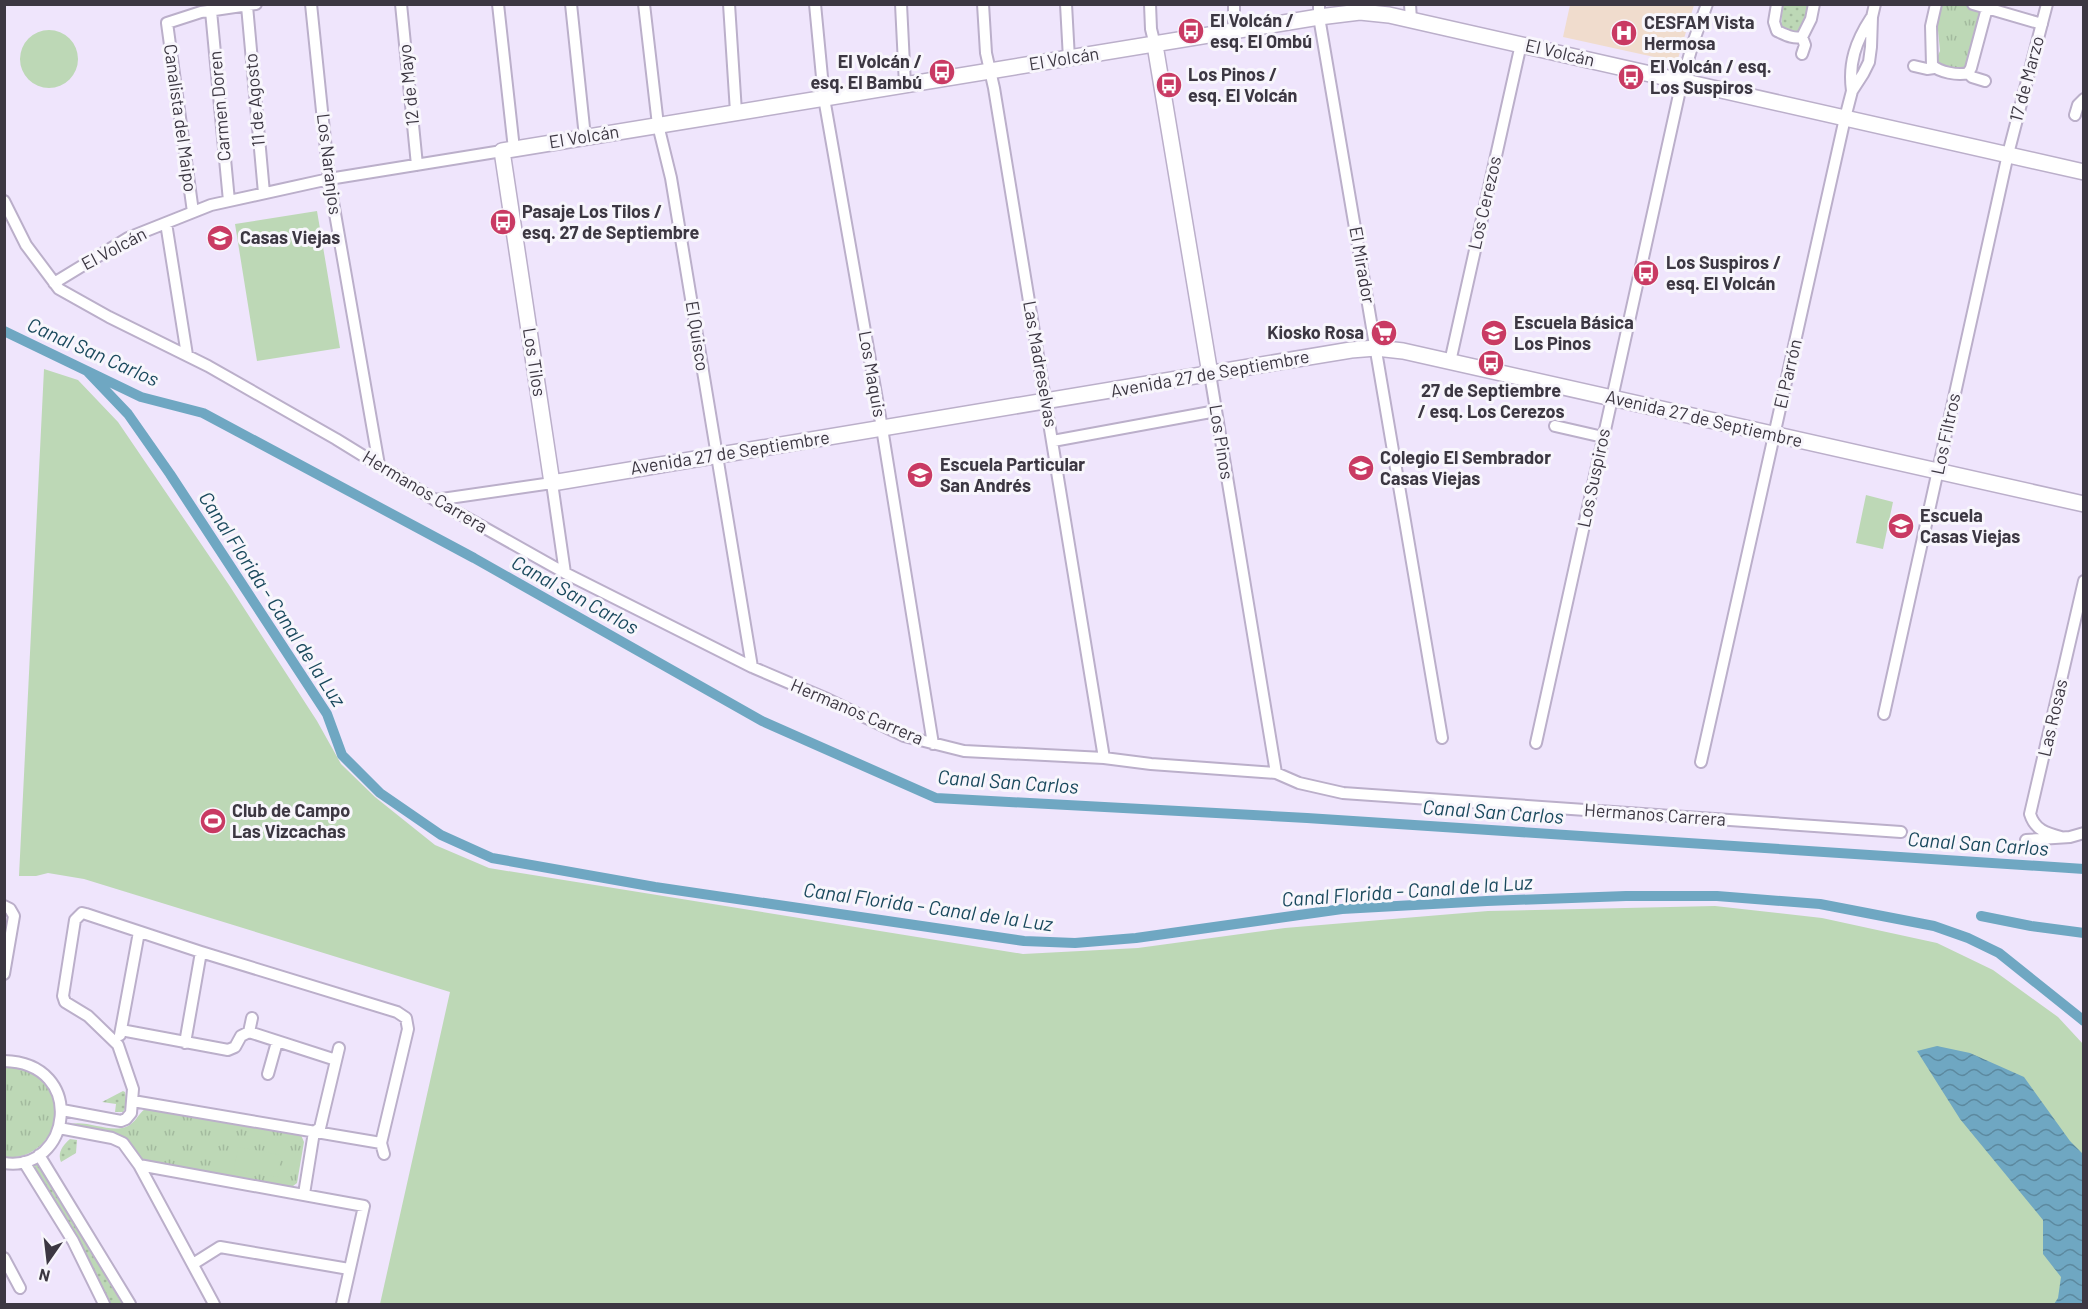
<svg xmlns="http://www.w3.org/2000/svg" width="2088" height="1309" viewBox="0 0 2088 1309" font-family="Barlow,sans-serif">
	<defs>
		<pattern id="grass-dots" width="8" height="8" patternUnits="userSpaceOnUse" patternTransform="scale(1.5)"><rect width="8" height="8" fill="#bdd8b6"/><path d="M2 2h.1M6 6h.1" fill="none" stroke="#a3ba9e" stroke-width="1.8" stroke-linecap="round"/></pattern>
		<pattern id="park-tufts" width="24" height="20" patternUnits="userSpaceOnUse" patternTransform="scale(1.5)"><rect width="24" height="20" fill="#bdd8b6"/><path d="M3 7l-1-3M5 7V3M7 7l1-3M15 17l-1-3M17 17v-4M19 17l1-3" fill="none" stroke="#a3ba9e"/></pattern>
		<pattern id="water-waves" width="16" height="10" patternUnits="userSpaceOnUse" patternTransform="scale(1.5)"><rect width="16" height="10" fill="#6fa7c2"/><path d="M0 5q4-4 8 0t8 0" fill="none" stroke="#5c899f"/></pattern>
	</defs>
	<rect width="100%" height="100%" fill="#efe5fc"/>
	<path fill="#f0dccd" d="M1570,5V4L1694,5L1677,62L1563,37Z"/>
	<path fill="url(#grass-dots)" d="M1783,5H1809L1801,30L1796,34L1788,31L1781,26Z
		M123,1091L125,1092L127,1105L123,1112H115L116,1104L102,1102Z
		M70,1139L77,1140L76,1153L61,1162C57,1153 63,1145 70,1139Z
		M35,1162L41,1165L122,1304H110C90,1256 61,1209 32,1166Z"/>
	<path fill="url(#park-tufts)" d="M1940,5H1965L1982,9L1966,72L1934,64L1940,51L1937,20Z
		M5,1066C13,1067 24,1068 32,1072C76,1095 54,1162 5,1157Z
		M145,1109L301,1135L304,1142L297,1183L289,1189L140,1162L128,1144L77,1128L70,1124C89,1120 111,1134 128,1126C136,1122 138,1114 145,1109Z"/>
	<path fill="#bdd8b6" d="M20 59a29 29 0 1 1 58 0a29 29 0 1 1-58 0Z
		M317,211L340,348L257,361L235,224Z
		M44,369L78,380L118,422L229,585L317,721L341,764L375,797L435,845L489,868L1023,954L1138,948L1285,928L1488,911L1715,906L1822,918L1937,943L1993,970L2058,1017L2083,1044V1304H380L450,992L84,879L48,873L36,876H19Z
		M1866,495L1893,502L1883,549L1856,543Z
		M238,1147L281,1155L278,1177L234,1170Z"/>
	<path fill="url(#water-waves)" d="M1937,1046L1970,1053L2024,1077L2070,1141L2083,1154V1304H2054L2058,1298L2061,1277L2043,1254V1220L1960,1119L1917,1051Z"/>
	<g fill="none" stroke-linecap="round" stroke-linejoin="round">
		<path stroke="#6fa7c2" stroke-width="10" d="M4,331L141,397L203,413L474,558L762,721L936,798L1307,818L2084,869
			M87,371L128,414L170,474L327,714L342,755L380,793L441,835L492,858L655,887L1024,941L1075,943L1136,938L1342,909L1487,901L1626,896H1717L1820,904L1934,926L1968,938L1999,953L2084,1021
			M1981,916L2031,926L2084,933"/>
		<defs>
			<path id="street" d="M311,4L329,179L379,465
				M401,4L417,165
				M498,4L514,149
				M571,4L585,137
				M644,4L658,125L671,178L752,667
				M729,4L736,112
				M815,4L824,98L882,428L933,744
				M901,4L905,85
				M983,4L986,53L994,88L1104,758
				M1066,4L1069,59
				M1150,4L1151,29L1155,45
				M1234,4V31
				M1319,4V17L1442,738
				M1410,4L1411,20
				M1777,4L1774,22L1777,31C1786,35 1793,39 1802,37L1811,19L1814,4
				M1936,4L1931,26L1932,65C1939,72 1958,76 1968,73L1971,68L1987,8
				M1973,4L2042,24
				M247,6L264,193
				M211,11L229,201
				M1802,54L1805,45L1802,37
				M1914,66L1927,69L1934,68
				M1968,73L1972,77L1985,81
				M1852,91C1848,63 1856,41 1871,18
				M2075,115L2078,105L2084,99
				M4,201L26,245L59,289L109,317L208,366L336,439L435,500L565,573L752,667L827,699L904,736L964,751L1104,758L1151,764L1276,773L1299,783L1343,793L1901,832
				M193,212L167,23L201,12L256,4
				M166,223L187,355
				M54,283L128,238L211,205L329,179L502,151
				M1450,362L1521,44
				M1210,374L1276,773
				M1555,426L1603,437
				M1053,441L1216,411
				M435,500L552,483L565,573
				M1884,714L2008,154L2047,4
				M1536,743L1682,81L1693,43L1707,4
				M1701,762L1845,118L1852,91L1863,74L1869,62L1871,47L1872,17L1875,4
				M2061,837C2046,833 2035,830 2030,814L2084,581
				M2026,840L2070,837L2084,833
				M4,906L10,909L14,916L4,974
				M121,1030L228,1050L235,1047L241,1036L249,1032L336,1060
				M249,1032L252,1018
				M120,1035L139,932
				M185,1043L201,952
				M4,1061C88,1063 71,1173 4,1163
				M268,1074L277,1042
				M133,1101L381,1143L384,1154
				M62,1110L121,1121L126,1119L131,1113L133,1089L118,1045L88,1016L65,1002L63,996L75,920L82,913L86,914L201,952L397,1012L406,1018L408,1029L381,1143
				M59,1128L112,1138L123,1143L139,1165L214,1304
				M39,1155L130,1304
				M24,1162L73,1241L104,1304
				M139,1165L364,1206L342,1304
				M304,1194L314,1132L320,1128L339,1048
				M4,1258L20,1288
				M193,1264L220,1247L349,1269"/>
			<path id="secondary" d="M1155,45L1210,374
				M2084,172L1389,15L1360,12L1319,17L502,151L552,483L1351,350L1376,348L1403,351L2084,504"/>
		</defs>
		<use href="#street" stroke="#bbafca" stroke-width="14"/>
		<use href="#secondary" stroke="#bbafca" stroke-width="18"/>
		<use href="#street" stroke="#fff" stroke-width="10"/>
		<use href="#secondary" stroke="#fff" stroke-width="15"/>
	</g>
	<defs>
		<symbol id="bus-disc" viewBox="-11 -11 22 22"><circle r="9.5" fill="#c93a63" stroke="#f8f6fc"/><path d="M-5-6H5V4H4V6H2V4H-2V6H-4V4H-5ZM-3.5-4V0h7V-4ZM-3.5 1.2v1.5H-2V1.2ZM2 1.2v1.5H3.5V1.2Z" fill="#fff"/></symbol>
		<symbol id="hospital-disc" viewBox="-11 -11 22 22"><circle r="9.5" fill="#c93a63" stroke="#f8f6fc"/><path d="M-5-5h3v3.5h4V-5h3V5h-3V1.5h-4V5h-3Z" fill="#fff"/></symbol>
		<symbol id="school-disc" viewBox="-11 -11 22 22"><circle r="9.5" fill="#c93a63" stroke="#f8f6fc"/><path d="M0-5L7-2L0 1L-7-2ZM-4 1L0 2.5L4 1V4Q0 6-4 4Z" fill="#fff"/></symbol>
		<symbol id="supermarket-disc" viewBox="-11 -11 22 22"><circle r="9.5" fill="#c93a63" stroke="#f8f6fc"/><path d="M-6-5.5h2.5l.6 2H6L4.5 2H-2.5L-4.4-4H-6ZM-1.5 3.2a1.3 1.3 0 1 0 .1 0ZM3 3.2a1.3 1.3 0 1 0 .1 0Z" fill="#fff"/></symbol>
		<symbol id="stadium-disc" viewBox="-11 -11 22 22"><circle r="9.5" fill="#c93a63" stroke="#f8f6fc"/><path d="M0-5a6.5 5 0 1 0 0 10a6.5 5 0 1 0 0-10ZM-3.5-1.8h7v3.6h-7Z" fill="#fff"/></symbol>
	</defs>
	<g fill-rule="evenodd">
		<use href="#bus-disc" x="1176" y="16" width="30" height="30"/>
		<use href="#hospital-disc" x="1609" y="18" width="30" height="30"/>
		<use href="#bus-disc" x="927" y="57" width="30" height="30"/>
		<use href="#bus-disc" x="1616" y="62" width="30" height="30"/>
		<use href="#bus-disc" x="1154" y="70" width="30" height="30"/>
		<use href="#bus-disc" x="488" y="207" width="30" height="30"/>
		<use href="#school-disc" x="205" y="223" width="30" height="30"/>
		<use href="#bus-disc" x="1631" y="258" width="30" height="30"/>
		<use href="#supermarket-disc" x="1369" y="318" width="30" height="30"/>
		<use href="#school-disc" x="1479" y="318" width="30" height="30"/>
		<use href="#bus-disc" x="1476" y="348" width="30" height="30"/>
		<use href="#school-disc" x="1346" y="453" width="30" height="30"/>
		<use href="#school-disc" x="905" y="460" width="30" height="30"/>
		<use href="#school-disc" x="1886" y="511" width="30" height="30"/>
		<use href="#stadium-disc" x="198" y="806" width="30" height="30"/>
	</g>
	<g text-anchor="middle" stroke-width="6" stroke-linejoin="round" paint-order="stroke">
		<g font-size="18" font-weight="bold" fill="#3c3742" stroke="#f8f6fc" text-anchor="start">
			<text x="1210" y="27">El Volcán /<tspan x="1210" dy="21">esq. El Ombú</tspan></text>
			<text x="1644" y="29">CESFAM Vista<tspan x="1644" dy="21">Hermosa</tspan></text>
			<text x="922" y="68" text-anchor="end">El Volcán /<tspan x="922" dy="21">esq. El Bambú</tspan></text>
			<text x="1650" y="73">El Volcán / esq.<tspan x="1650" dy="21">Los Suspiros</tspan></text>
			<text x="1188" y="81">Los Pinos /<tspan x="1188" dy="21">esq. El Volcán</tspan></text>
			<text x="522" y="218">Pasaje Los Tilos /<tspan x="522" dy="21">esq. 27 de Septiembre</tspan></text>
			<text x="240" y="244">Casas Viejas</text>
			<text x="1666" y="269">Los Suspiros /<tspan x="1666" dy="21">esq. El Volcán</tspan></text>
			<text x="1514" y="329">Escuela Básica<tspan x="1514" dy="21">Los Pinos</tspan></text>
			<text x="1364" y="339" text-anchor="end">Kiosko Rosa</text>
			<text x="1491" y="397" text-anchor="middle">27 de Septiembre<tspan x="1491" dy="21">/ esq. Los Cerezos</tspan></text>
			<text x="1380" y="464">Colegio El Sembrador<tspan x="1380" dy="21">Casas Viejas</tspan></text>
			<text x="940" y="471">Escuela Particular<tspan x="940" dy="21">San Andrés</tspan></text>
			<text x="1920" y="522">Escuela<tspan x="1920" dy="21">Casas Viejas</tspan></text>
			<text x="232" y="817">Club de Campo<tspan x="232" dy="21">Las Vizcachas</tspan></text>
		</g>
		<g font-size="18" fill="#3c3742" stroke="#f8f6fc">
			<text transform="translate(1560 53) rotate(13)" y="6">El Volcán</text>
			<text transform="translate(1064 59) rotate(-9)" y="6">El Volcán</text>
			<text transform="translate(2027 79) rotate(-75)" y="6">17 de Marzo</text>
			<text transform="translate(409 85) rotate(-96)" y="6">12 de Mayo</text>
			<text transform="translate(255 100) rotate(-95)" y="6">11 de Agosto</text>
			<text transform="translate(220 106) rotate(-95)" y="6">Carmen Doren</text>
			<text transform="translate(180 118) rotate(82)" y="6">Canalista del Maipo</text>
			<text transform="translate(584 137) rotate(-9)" y="6">El Volcán</text>
			<text transform="translate(329 164) rotate(83)" y="6">Los Naranjos</text>
			<text transform="translate(1485 203) rotate(-77)" y="6">Los Cerezos</text>
			<text transform="translate(114 249) rotate(-28)" y="6">El Volcán</text>
			<text transform="translate(1362 265) rotate(80)" y="6">El Mirador</text>
			<text transform="translate(697 336) rotate(81)" y="6">El Quisco</text>
			<text transform="translate(534 362) rotate(81)" y="6">Los Tilos</text>
			<text transform="translate(1040 364) rotate(80)" y="6">Las Madreselvas</text>
			<text transform="translate(872 374) rotate(80)" y="6">Los Maquis</text>
			<text transform="translate(1210 374) rotate(-10)" y="6">Avenida 27 de Septiembre</text>
			<text transform="translate(1788 374) rotate(-77)" y="6">El Parrón</text>
			<text transform="translate(1704 419) rotate(13)" y="6">Avenida 27 de Septiembre</text>
			<text transform="translate(1946 434) rotate(-78)" y="6">Los Filtros</text>
			<text transform="translate(1221 442) rotate(81)" y="6">Los Pinos</text>
			<text transform="translate(730 453) rotate(-9)" y="6">Avenida 27 de Septiembre</text>
			<text transform="translate(1594 478) rotate(-78)" y="6">Los Suspiros</text>
			<text transform="translate(425 492) rotate(31)" y="6">Hermanos Carrera</text>
			<text transform="translate(857 712) rotate(23)" y="6">Hermanos Carrera</text>
			<text transform="translate(2053 718) rotate(-77)" y="6">Las Rosas</text>
			<text transform="translate(1655 815) rotate(4)" y="6">Hermanos Carrera</text>
		</g>
		<g font-size="20" font-style="italic" fill="#1a495d" stroke="#f8f6fc">
			<text transform="translate(93 352) rotate(24)" y="7">Canal San Carlos</text>
			<text transform="translate(575 595) rotate(29)" y="7">Canal San Carlos</text>
			<text transform="translate(272 599) rotate(57)" y="7">Canal Florida - Canal de la Luz</text>
			<text transform="translate(1008 782) rotate(4)" y="7">Canal San Carlos</text>
			<text transform="translate(1493 812) rotate(4)" y="7">Canal San Carlos</text>
			<text transform="translate(1978 844) rotate(4)" y="7">Canal San Carlos</text>
			<text transform="translate(1407 891) rotate(-4)" y="7">Canal Florida - Canal de la Luz</text>
			<text transform="translate(928 907) rotate(8)" y="7">Canal Florida - Canal de la Luz</text>
		</g>
	</g>
	<rect width="2088" height="1309" fill="none" stroke="#3c3742" stroke-width="12"/>
	<g transform="translate(48 1261) rotate(194)" stroke="#f8f6fc" stroke-width="4.5" paint-order="stroke">
	<path d="M0-4.5L10 22L0 15L-10 22Z" fill="#3c3742"/>
	<text y="-9" font-size="16" font-weight="bold" text-anchor="middle" fill="#3c3742">N</text>
	</g>
</svg>
